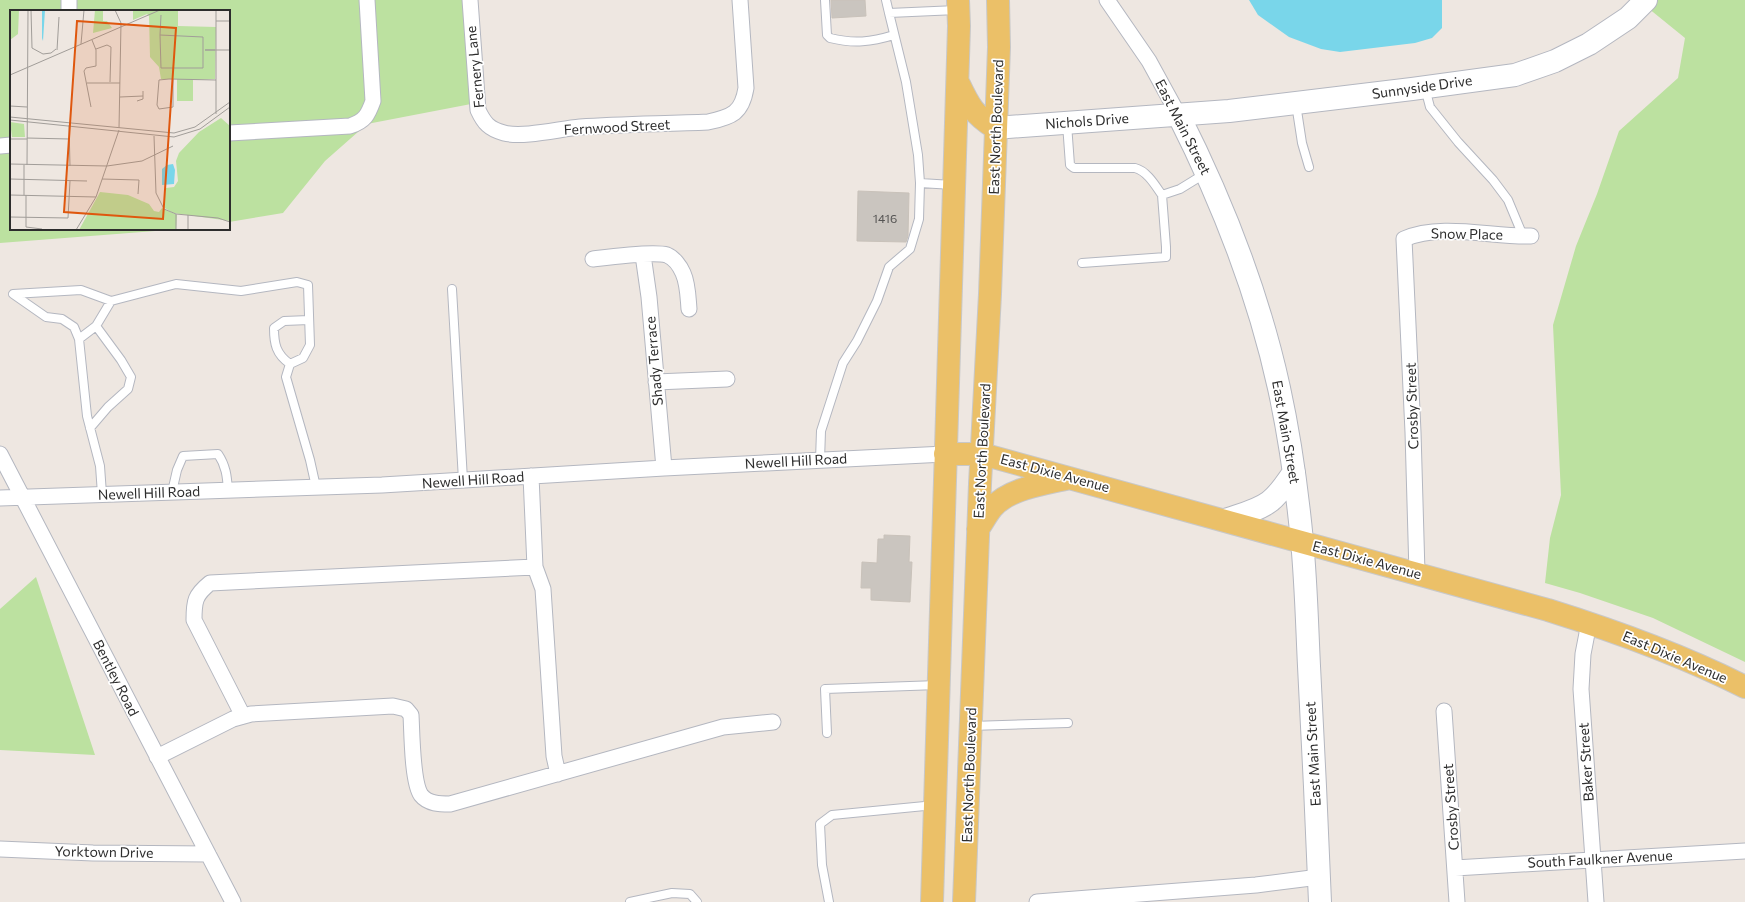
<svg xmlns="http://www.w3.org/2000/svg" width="1745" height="902" viewBox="0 0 1745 902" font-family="Commissioner,sans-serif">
	<rect width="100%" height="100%" fill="#eee7e1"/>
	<path fill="#bce1a0" d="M0,0H467L471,104L367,124L325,161L283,213L229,222V11H11V229H181L0,243Z
		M1656,0H1745V662L1653,618L1580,593L1545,583L1550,538L1561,495L1553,325L1576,246L1597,194L1619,131L1678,78L1685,38L1648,8Z
		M36,577L95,755L0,750V609Z"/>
	<path fill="#79d6ea" d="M1249,0H1442V28L1432,38L1415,43L1340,52L1321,49L1289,37L1258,15Z"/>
	<path fill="#cac5bf" stroke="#c9c2ba" d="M831,0H865L866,16L832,18Z
		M858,191L909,193L908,236L906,242L857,241Z
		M884,535L910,536L909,562H912L910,602L871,600V588H861L862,562L877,563L878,539H884Z"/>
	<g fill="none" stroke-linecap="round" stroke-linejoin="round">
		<defs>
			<path id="lane" d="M825,0L827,35L830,38C854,44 871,42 894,35
				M886,0L889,13
				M1425,88L1430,107L1458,142L1493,180L1508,200L1523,236
				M1296,104L1302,143L1309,167
				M1067,124L1070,165L1074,168H1135C1147,171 1155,185 1162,195L1180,189L1206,173
				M953,185L920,183L918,155L906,82L889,13L957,10
				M1082,263L1166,257V247L1162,195
				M452,289L463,480
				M79,339L96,326L111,301
				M290,364C276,354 274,344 274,328L284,321L309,320
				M90,428L108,407L128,389L131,377L121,360L96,326
				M820,460L821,431L843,363L857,341L877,301L889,267L910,249L919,219L920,183
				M172,492L177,470L183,456L218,454C226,466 227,476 228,490
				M102,494L100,466L87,416L79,339L74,327L62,319L46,317L13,294L81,290L111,301L176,284L241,291L297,282L308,285L310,345L303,358L290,364L286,377L310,460L316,487
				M971,726L1068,723
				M827,733L825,689L938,685
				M630,902L672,893L690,894L697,902
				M829,902L822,865L820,824L832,815L935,805"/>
			<path id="street" d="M69,0V11
				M470,0L478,110C484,123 489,129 504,133C523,138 559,129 580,127C622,124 665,124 708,122C732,117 742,113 746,88L740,0
				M1107,0L1149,61L1178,114
				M229,133L350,126C365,121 368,115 373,101L367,0
				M0,146L11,145
				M643,255L649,297L664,468
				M593,259C609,257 653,251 667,255C674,258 680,266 683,273C688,284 688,297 689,309
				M656,382L727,379
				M0,454L233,902
				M531,476L535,567L543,589L554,756L558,774
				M0,498L382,485L664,468L945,454
				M1417,573L1413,432L1404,239C1441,223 1491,237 1531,236
				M1589,623L1583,654L1581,689L1596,902
				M1444,711L1457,902
				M243,716L194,620C194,601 195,595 210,583L535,567
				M157,757L233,719L251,714L393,706L406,709L411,715C412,732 412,782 421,795C428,804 440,804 450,804L723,727L773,722
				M0,849L93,853L208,854
				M1455,868L1745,851
				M1037,902L1256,885L1319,877"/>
			<path id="secondary" d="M1178,114C1222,201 1258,292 1279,388C1290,438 1297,489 1302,541C1306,582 1307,625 1309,666C1313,745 1317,823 1320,902
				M995,128L1229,111L1412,89L1515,75L1555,61L1589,44L1628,18L1646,0
				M1225,520C1239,515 1257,511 1269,502C1280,494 1286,483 1294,472"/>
			<path id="primary" d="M958,82C969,105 973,114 995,128
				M945,454H982L1548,610C1615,631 1682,655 1745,687
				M978,529C983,522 987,514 992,508C1009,488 1045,484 1069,478
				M932,902L959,26L958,0
				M964,902L980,484L990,294L999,47L998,0"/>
		</defs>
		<use href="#lane" stroke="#b4b7c0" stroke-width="10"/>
		<use href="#street" stroke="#b4b7c0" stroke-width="17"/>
		<use href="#secondary" stroke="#b4b7c0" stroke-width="24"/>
		<use href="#primary" stroke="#c8c8c8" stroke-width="24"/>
		<use href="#lane" stroke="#fff" stroke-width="8"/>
		<use href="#street" stroke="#fff" stroke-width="15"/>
		<use href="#secondary" stroke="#fff" stroke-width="22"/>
		<use href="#primary" stroke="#ebc068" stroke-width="22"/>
	</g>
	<g text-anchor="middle" stroke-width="3.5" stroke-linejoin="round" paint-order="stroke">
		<g font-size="12" fill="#545352">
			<text x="885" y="223">1416</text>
		</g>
		<g font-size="14" fill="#2d2d2d" stroke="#fff">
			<text transform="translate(475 67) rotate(-96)" y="5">Fernery Lane</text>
			<text transform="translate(1422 87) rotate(-8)" y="5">Sunnyside Drive</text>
			<text transform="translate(1087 121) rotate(-4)" y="5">Nichols Drive</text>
			<text transform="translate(617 127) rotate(-3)" y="5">Fernwood Street</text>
			<text transform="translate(996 127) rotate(-88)" y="5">East North Boulevard</text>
			<text transform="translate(1183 127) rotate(63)" y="5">East Main Street</text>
			<text transform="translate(1467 234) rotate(1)" y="5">Snow Place</text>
			<text transform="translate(654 361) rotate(-95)" y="5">Shady Terrace</text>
			<text transform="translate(1412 406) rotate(-92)" y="5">Crosby Street</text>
			<text transform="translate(1286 432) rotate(80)" y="5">East Main Street</text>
			<text transform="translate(982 451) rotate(-87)" y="5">East North Boulevard</text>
			<text transform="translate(796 461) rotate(-3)" y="5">Newell Hill Road</text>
			<text transform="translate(1055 473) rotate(15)" y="5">East Dixie Avenue</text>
			<text transform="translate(473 480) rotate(-4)" y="5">Newell Hill Road</text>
			<text transform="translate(149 493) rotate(-2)" y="5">Newell Hill Road</text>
			<text transform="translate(1367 560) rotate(15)" y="5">East Dixie Avenue</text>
			<text transform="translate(1675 657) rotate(23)" y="5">East Dixie Avenue</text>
			<text transform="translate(116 678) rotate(63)" y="5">Bentley Road</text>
			<text transform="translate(1313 754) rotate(-93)" y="5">East Main Street</text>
			<text transform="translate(1586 762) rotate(-94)" y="5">Baker Street</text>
			<text transform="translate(969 775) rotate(-88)" y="5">East North Boulevard</text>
			<text transform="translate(1451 807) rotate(-94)" y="5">Crosby Street</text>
			<text transform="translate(104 852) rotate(1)" y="5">Yorktown Drive</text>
			<text transform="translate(1600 859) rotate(-3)" y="5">South Faulkner Avenue</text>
		</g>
	</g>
	<g transform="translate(10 10)">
		<rect width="220" height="220" fill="#eee7e1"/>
		<path d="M0,0H9L8,24L0,30ZM85,0H93V11H97L102,18L83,23ZM123,0H168V16L206,17L205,69L183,70V91H167V69H151L149,57L140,47L139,6L137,4L123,10ZM211,108L220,116V211L163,203L153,197L156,178L164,177L168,171L166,151L169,143L189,122ZM0,112L14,114L15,127H2ZM90,182L118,185L139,194L144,201L149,202L152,198L167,205L166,220H69Z" fill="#bce1a0"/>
		<path d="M32,0H35L33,31L32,28ZM163,154L165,160L164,174L152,175V159L157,155Z" fill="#79d6ea"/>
		<path fill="none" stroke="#a19d99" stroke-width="1" d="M21,0L22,38L33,44L41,43L46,39M105,0L111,13L109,118M206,11H220M150,25L151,58H193V27L150,25L151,5M71,34L74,0M86,39L97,35L101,37L100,72M47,40L49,7M205,40H195H220M0,65L150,0M163,69V97L149,99L147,95L149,70L159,69L206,70M77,73H110M110,87L133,86M127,91L133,89V81M0,96L17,97M81,97L74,61L76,58L86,56V40L82,30M206,104V0M0,107L164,123L185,117L220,92M0,110L164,127L190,119L220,97M59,115L60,156M144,126L146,183L154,199L166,204L208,208L220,212M17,128L59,129M0,129H17M0,154L97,156M17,155L18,0M97,156L132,151L163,136M0,169L77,171M92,169L129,170L128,184M0,185L86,187M14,185V155M16,185V217L32,219M0,207L58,208L60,171M66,220L86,187L109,120M166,220V204M178,220V205"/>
		<path fill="#df570e" fill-opacity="0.15" stroke="#df570e" stroke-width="2" d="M67,11L166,18L153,209L54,202Z"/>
		<rect width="220" height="220" fill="none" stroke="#2d2d2d" stroke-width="2"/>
	</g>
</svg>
